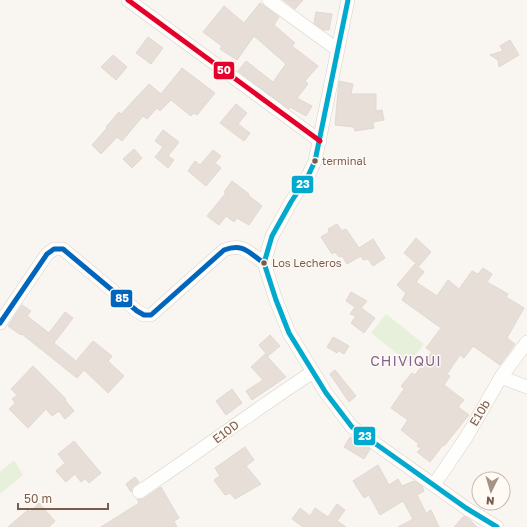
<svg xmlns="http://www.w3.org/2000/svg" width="527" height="527" viewBox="0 0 527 527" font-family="'Golos Text',sans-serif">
	<rect width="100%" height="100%" fill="#f9f5f0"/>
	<path fill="#e7f0db" d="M386,314L424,344L409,363L371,333Z
		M14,460L23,475L0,494V472Z"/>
	<path fill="#e6ded7" stroke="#e2d8d2" d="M283,0H303L295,9Z
		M260,3L279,17L274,25L295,43L292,46L318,66L305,81L308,84L297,98L312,106L306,116L290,107L289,109L238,71L246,61L273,82L286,64L261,42L254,36L237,60L220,49L222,46L203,32L224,6L244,23Z
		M316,12L332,14L329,30H323L314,23Z
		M148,37L163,48L151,64L136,53Z
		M510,40L519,55L499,67L498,60L490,55L503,51L500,46Z
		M113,55L127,67L116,80L101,67Z
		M182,68L215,93L197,115L194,113L191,116L171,100L160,111L157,108L147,119L143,116L122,141L117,137L101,154L92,145L107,128L106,127L119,112L121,114L149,84L161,94Z
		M339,81L353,84L351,94H376V111L382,110L384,120L373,122L374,128L355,131L354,127L335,125Z
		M236,104L247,113L238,124L250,133L244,141L220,123Z
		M163,130L179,142L168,156L174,160L168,168L155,157L163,147L155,141Z
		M134,149L142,158L132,168L123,159Z
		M213,150L221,156L215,163L221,168L206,186L188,171L195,161L200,165Z
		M232,181L249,194L248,195L262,206L249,225L237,218L234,222L226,216L219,225L207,216L226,193L224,192Z
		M337,224L342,231L346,229L359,248L373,239L385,258L373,266L368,259L363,260L361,256L347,264L342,256L339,257L335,252L332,254L321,237L329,232L328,229Z
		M416,238L431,252L419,266L404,253Z
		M415,264L424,272L416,282L437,296L448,280L459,289L472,271L478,274L483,268L492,274L487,282L508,294L506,297L524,308L507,338L515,344L500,365L473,346L464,358L460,355L447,374L450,376L444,385L464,400L458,407L469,415L444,446L443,445L430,462L417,452L421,448L417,446L419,444L401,430L408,420L391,408L404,389L401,386L412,373L415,375L432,352L426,348L441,328L402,300L406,293L397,285Z
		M351,292L367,301L361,308L375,318L364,333L351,323L356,316L350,314L355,307L346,301Z
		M22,305L31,311L27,316L49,333L65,312L73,318L54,343L76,361L93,341L112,356L108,361L124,376L108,393L84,370L77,378L22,334L21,335L8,326Z
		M270,335L280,346L268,356L259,345Z
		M333,337L349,346L344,354L339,351L337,353L327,347Z
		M265,354L286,377L252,400L246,391L263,380L251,367Z
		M33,366L66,399L65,400L74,411L65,419L59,411L52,416L46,409L28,428L9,409L15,403L12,399L17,395L11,389Z
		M335,370L356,396L349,402L330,374Z
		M232,389L242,403L226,415L216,401Z
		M350,437L370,449L364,459L344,447Z
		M74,441L101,473L89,483L85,479L81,482L75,474L66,482L56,471L65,463L58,454Z
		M245,447L254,460L246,466L261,484L235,499L230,493L225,495L214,480L220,476L215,468Z
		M378,465L389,485L398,479L402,486L414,481L422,486L424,491L417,495L426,513L431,510L439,527H398L413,519L403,501L380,515L369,495L364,498L353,481Z
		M135,477L139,482L132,488L131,492L126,484Z
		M161,487L179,518L174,521L177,527H101L139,503L137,499H143Z
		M39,503L55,521L49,527H8L28,510L30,512Z
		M337,504L345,510L337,521L346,527H303L292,519L300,508L310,516L315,508L328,517Z
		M464,516L469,519L477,527H454Z"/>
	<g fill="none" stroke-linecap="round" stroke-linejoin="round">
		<defs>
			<path id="minor" d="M128,0L320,141
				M269,0L338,50
				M348,0L315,161L308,176L291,202L272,236L264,263L276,300L289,333L326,393L352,427L466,508L497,527
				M0,323L47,254L54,249H63L137,311L144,315H151L224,250C243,243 248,252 264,263
				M501,377L527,387
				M434,485L467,436L501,377L527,342
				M139,492C198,453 254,410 313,372"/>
		</defs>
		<use href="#minor" stroke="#d7d1cb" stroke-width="14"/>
		<use href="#minor" stroke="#fefefd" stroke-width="13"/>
		<defs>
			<path id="bus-1" d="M348,0L315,161L308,176L291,202L272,236L264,263L276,300L289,333L326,393L352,427L466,508L497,527"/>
			<path id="bus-2" d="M128,0L320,141"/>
			<path id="bus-3" d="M0,323L47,254L54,249H63L137,311L144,315H151L224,250C243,243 248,252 264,263"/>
		</defs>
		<use href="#bus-1" stroke="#fffaf3" stroke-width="8"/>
		<use href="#bus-2" stroke="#fffaf3" stroke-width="8"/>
		<use href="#bus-3" stroke="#fffaf3" stroke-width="8"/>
		<use href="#bus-1" stroke="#00a9ce" stroke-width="5"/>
		<use href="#bus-2" stroke="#e4002b" stroke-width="5"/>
		<use href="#bus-3" stroke="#0065bd" stroke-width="5"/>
	</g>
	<g fill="#7a5c4d" stroke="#fffaf3" stroke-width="1.5">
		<circle cx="315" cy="161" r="3.5"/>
		<circle cx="264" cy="263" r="3.5"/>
	</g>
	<g text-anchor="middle" stroke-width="3" stroke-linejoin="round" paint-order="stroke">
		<g font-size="11" fill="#7a5c4d" stroke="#fffaf3" text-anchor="start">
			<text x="322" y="165">terminal</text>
			<text x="272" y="267">Los Lecheros</text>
		</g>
		<g font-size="12" fill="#7a5c4d" stroke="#fffaf3">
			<text transform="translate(480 413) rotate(-59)" y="4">E10b</text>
			<text transform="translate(226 432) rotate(-37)" y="4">E10D</text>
		</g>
		<g font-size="14" letter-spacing="1" fill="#846695" stroke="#fffaf3">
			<text x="406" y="366">CHIVIQUI</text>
		</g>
	</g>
	<g stroke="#fffaf3" stroke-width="1.5">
		<rect x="213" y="61" width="22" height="19" rx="4" fill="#e4002b"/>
		<rect x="291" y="175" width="23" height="19" rx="4" fill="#00a9ce"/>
		<rect x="110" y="289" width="23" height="19" rx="4" fill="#0065bd"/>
		<rect x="353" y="426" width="23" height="20" rx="4" fill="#00a9ce"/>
	</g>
	<g font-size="11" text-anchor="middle" font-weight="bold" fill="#fff">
		<text x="224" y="74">50</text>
		<text x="303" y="188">23</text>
		<text x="122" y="302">85</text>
		<text x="365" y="440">23</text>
	</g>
	<g transform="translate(491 491) rotate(185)"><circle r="19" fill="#fffaf3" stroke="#cabbb1"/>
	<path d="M0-3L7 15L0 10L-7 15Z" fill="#a69286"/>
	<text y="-6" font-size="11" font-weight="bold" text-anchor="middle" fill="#7a5c4d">N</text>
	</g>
	<path d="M18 503v6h90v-6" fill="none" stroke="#7a5c4d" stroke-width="2"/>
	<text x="24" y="503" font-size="12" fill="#7a5c4d" stroke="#fffaf3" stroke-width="3" paint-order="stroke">50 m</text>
</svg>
